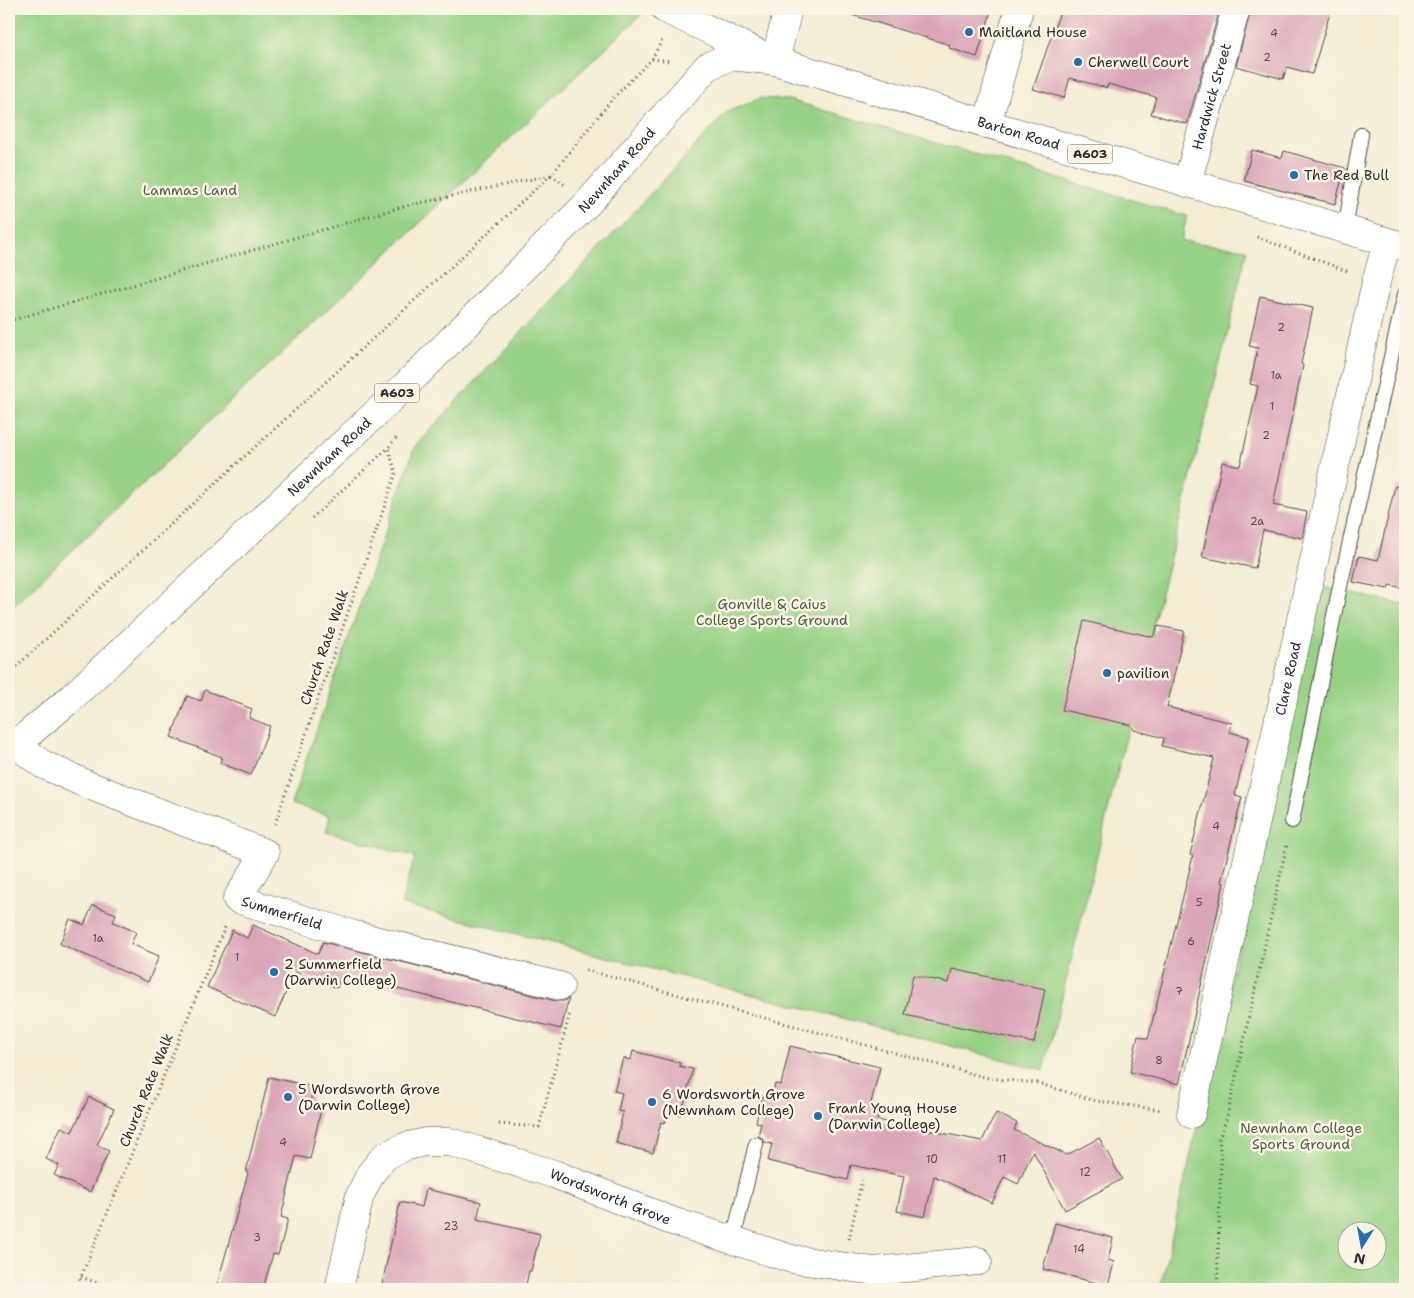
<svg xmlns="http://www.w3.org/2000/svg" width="1414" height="1298" viewBox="0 0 1414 1298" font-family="'Shantell Sans',sans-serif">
	<rect width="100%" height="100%" fill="#fcf5e5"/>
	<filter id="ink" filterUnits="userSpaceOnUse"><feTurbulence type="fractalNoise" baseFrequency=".02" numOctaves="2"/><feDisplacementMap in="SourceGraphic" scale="10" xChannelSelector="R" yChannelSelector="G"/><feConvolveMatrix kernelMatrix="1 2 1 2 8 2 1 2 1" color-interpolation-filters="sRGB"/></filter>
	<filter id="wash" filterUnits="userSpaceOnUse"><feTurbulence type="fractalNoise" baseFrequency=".0096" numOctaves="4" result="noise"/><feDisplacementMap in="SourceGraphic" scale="20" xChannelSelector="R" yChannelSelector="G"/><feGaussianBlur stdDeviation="1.12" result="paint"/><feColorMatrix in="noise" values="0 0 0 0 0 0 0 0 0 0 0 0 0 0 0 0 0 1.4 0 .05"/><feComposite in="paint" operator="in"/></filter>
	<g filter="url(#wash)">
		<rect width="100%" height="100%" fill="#f3ecd3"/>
		<path fill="#97d185" stroke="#617e58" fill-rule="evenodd" d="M9,9H632L642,14L9,610Z
			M761,98L789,100L1187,216L1181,241L1247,249L1225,343L1153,625V637L1131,725L1126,738L1044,1070L401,904L415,856L326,832L330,816L291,804L415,446L727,112Z
			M1322,587L1405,605V1289H1160L1304,658ZM1346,1230H1376V1260H1346Z"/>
		<g id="blocks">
			<path fill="#daa5b8" d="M853,9H992L977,57L949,48L950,45L852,15Z
				M1061,9H1220L1187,124L1151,114L1156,97L1108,84L1107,88L1070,78L1064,98L1033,89Z
				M1251,9H1316L1330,13L1312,74L1287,67L1283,79L1236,66Z
				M1252,150L1282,158L1284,151L1345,168L1335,204L1244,181Z
				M1260,296L1313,308L1301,364L1303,365L1273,505L1307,512L1302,538L1263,530L1255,568L1202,557L1222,462L1240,466L1258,386L1250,384L1258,348L1249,346Z
				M1395,486L1405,487V588L1389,585L1388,589L1353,582L1359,556L1378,560Z
				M1084,621L1153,637L1158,626L1184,631L1167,707L1232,723L1229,732L1249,737L1235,795L1242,797L1221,882L1224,883L1179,1084L1130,1072L1138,1036L1148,1039L1193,856L1190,855L1214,758L1162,746L1164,738L1134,730L1131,725L1062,710Z
				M205,690L252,709L249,718L270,726L251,775L220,763L222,757L171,737L187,696L201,701Z
				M93,905L116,914L113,922L136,932L131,944L159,956L148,982L60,944L70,919L84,925Z
				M253,925L318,954L323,942L556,1001H564L569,998L561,1029L341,975L337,988L295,972L275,1017L207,987L232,930L247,938Z
				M952,969L1045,989L1034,1043L905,1015L913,975L949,983Z
				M790,1046L880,1067L870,1107L880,1109L877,1120L982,1141L996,1113L1017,1123L1014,1130L1067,1155L1099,1138L1122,1179L1065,1210L1033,1151L1018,1184L1004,1177L992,1203L934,1176L925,1217L897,1211L904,1176L851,1165L848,1180L768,1161L772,1144L764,1142L762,1138L758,1136L761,1123L756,1122L762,1097L771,1099L775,1084L781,1085Z
				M633,1051L680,1063L679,1066L693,1069L681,1115L668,1112L665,1123L661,1122L653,1153L616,1143L623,1112L618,1111L622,1093L614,1091L623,1058L631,1060Z
				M269,1077L314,1087L309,1106L321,1109L310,1159L296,1156L281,1217L288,1219L278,1255L273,1254L263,1289H216L248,1173L246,1172Z
				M89,1097L114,1109L97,1145L109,1151L90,1192L54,1175L59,1165L46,1159L61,1127L72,1132Z
				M426,1189L481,1202L477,1219L540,1234L531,1271H529L525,1289H381L400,1202L422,1207Z
				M1055,1223L1113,1238L1108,1260L1114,1262L1108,1286L1043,1269Z"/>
		</g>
	</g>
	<g filter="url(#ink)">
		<use href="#blocks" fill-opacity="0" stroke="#494844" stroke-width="1"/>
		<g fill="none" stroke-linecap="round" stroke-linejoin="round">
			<defs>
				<path id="service" d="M1345,229L1361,135
					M1292,821L1339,591L1405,294
					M733,1240L756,1144"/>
				<g id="minor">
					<path d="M665,9L775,61L788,9"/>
					<path d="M987,124L1019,9"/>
					<path id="s1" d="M1187,183L1236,9"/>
					<path id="s2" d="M14,743L42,764L88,785L265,853L237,899L351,934L560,986"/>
					<path id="s3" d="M1191,1114L1376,282L1387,242"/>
					<path id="s4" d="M339,1289L360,1195L371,1173L385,1156L404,1147L425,1142H450L554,1174L672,1221L792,1259L874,1271L978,1261"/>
				</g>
				<g id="primary">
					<path id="s5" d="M9,746L27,735L69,700L407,384L587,204L707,67L730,56L775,61L1405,247"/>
				</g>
			</defs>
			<use href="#service" stroke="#494844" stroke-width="16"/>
			<use href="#minor" stroke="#494844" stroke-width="29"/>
			<use href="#primary" stroke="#494844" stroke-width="29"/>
			<path stroke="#494844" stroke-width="3" stroke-dasharray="1 4" stroke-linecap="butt" d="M652,59L671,61
				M551,175L565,185
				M1257,237L1347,271
				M9,321L401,207L551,175
				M312,518L388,448L398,436
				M9,673L551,175L614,97L652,59L662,40
				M275,824L396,473L388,448
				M586,970L988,1078L1037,1083L1096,1101L1162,1110
				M499,1124L539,1127L570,1013
				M849,1239L862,1180
				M81,1277L114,1289
				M76,1289L225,927
				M1217,1289L1221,1161L1219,1139L1227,1117L1287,844"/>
			<use href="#service" stroke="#fff" stroke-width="14"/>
			<use href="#minor" stroke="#fff" stroke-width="28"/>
			<use href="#primary" stroke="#fff" stroke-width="28"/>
		</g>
	</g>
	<g fill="#1f6fb2" stroke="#fcf5e5" stroke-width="2">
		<circle cx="969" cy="32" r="5"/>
		<circle cx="1078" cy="62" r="5"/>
		<circle cx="1294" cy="175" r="5"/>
		<circle cx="1107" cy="673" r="5"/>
		<circle cx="274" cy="972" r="5"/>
		<circle cx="288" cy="1097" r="5"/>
		<circle cx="652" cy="1102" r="5"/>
		<circle cx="818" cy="1116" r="5"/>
	</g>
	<g text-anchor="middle" stroke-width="5" stroke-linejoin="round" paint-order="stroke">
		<g font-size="11" fill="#574a4e">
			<text x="1274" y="37">4</text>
			<text x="1267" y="61">2</text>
			<text x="1281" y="331">2</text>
			<text x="1276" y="379">1a</text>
			<text x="1272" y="410">1</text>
			<text x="1266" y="439">2</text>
			<text x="1257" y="525">2a</text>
			<text x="1216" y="830">4</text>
			<text x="1199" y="906">5</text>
			<text x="98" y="942">1a</text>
			<text x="1191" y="945">6</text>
			<text x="237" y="961">1</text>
			<text x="1179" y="995">7</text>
			<text x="1159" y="1064">8</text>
			<text x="283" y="1146">4</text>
			<text x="932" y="1163">10</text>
			<text x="1002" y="1163">11</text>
			<text x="1085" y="1176">12</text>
			<text x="451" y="1230">23</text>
			<text x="257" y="1241">3</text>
			<text x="1079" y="1253">14</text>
		</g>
		<g fill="#fcf5e5" stroke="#6a6863" stroke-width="1">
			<rect x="1067.5" y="144.5" width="45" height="19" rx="4"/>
			<rect x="374.5" y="383.5" width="45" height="19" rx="4"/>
		</g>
		<g font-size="12" font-weight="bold" fill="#2b2b2b">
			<text x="1090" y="158">A603</text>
			<text x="397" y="397">A603</text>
		</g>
		<g font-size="14" fill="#2b2b2b" stroke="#fcf5e5" text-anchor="start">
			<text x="979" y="37">Maitland House</text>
			<text x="1088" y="67">Cherwell Court</text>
			<text x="1304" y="180">The Red Bull</text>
			<text x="1117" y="678">pavilion</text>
			<text x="284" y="969">2 Summerfield<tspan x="284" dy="16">(Darwin College)</tspan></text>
			<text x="298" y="1094">5 Wordsworth Grove<tspan x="298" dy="16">(Darwin College)</tspan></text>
			<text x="662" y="1099">6 Wordsworth Grove<tspan x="662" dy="16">(Newnham College)</tspan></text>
			<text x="828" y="1113">Frank Young House<tspan x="828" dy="16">(Darwin College)</tspan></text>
		</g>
		<g font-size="14" fill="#2b2b2b" stroke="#fcf5e5">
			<text dy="5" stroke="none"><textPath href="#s1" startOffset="90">Hardwick Street</textPath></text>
			<text dy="5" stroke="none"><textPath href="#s5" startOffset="1300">Barton Road</textPath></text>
			<text dy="5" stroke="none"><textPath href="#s5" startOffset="838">Newnham Road</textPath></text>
			<text dy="5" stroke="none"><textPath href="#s5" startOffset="432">Newnham Road</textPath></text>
			<text transform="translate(324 647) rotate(-71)" y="5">Church Rate Walk</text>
			<text dy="5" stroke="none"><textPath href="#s3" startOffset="446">Clare Road</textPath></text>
			<text dy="5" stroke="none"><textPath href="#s2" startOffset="376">Summerfield</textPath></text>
			<text transform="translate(146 1090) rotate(-68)" y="5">Church Rate Walk</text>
			<text dy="5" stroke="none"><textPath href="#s4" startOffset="380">Wordsworth Grove</textPath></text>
		</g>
		<g font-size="14" fill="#4b5d46" stroke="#fcf5e5">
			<text x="190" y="195">Lammas Land</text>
			<text x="772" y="609">Gonville &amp; Caius<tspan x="772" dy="16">College Sports Ground</tspan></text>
			<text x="1301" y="1133">Newnham College<tspan x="1301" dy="16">Sports Ground</tspan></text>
		</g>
	</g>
	<rect width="1414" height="1298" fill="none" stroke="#fcf5e5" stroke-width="30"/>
	<g transform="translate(1362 1246) rotate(191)"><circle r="24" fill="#fcf5e5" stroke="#a8a49b"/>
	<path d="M0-4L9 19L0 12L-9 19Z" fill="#1f6fb2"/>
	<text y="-8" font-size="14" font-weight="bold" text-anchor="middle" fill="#2b2b2b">N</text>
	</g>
</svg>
